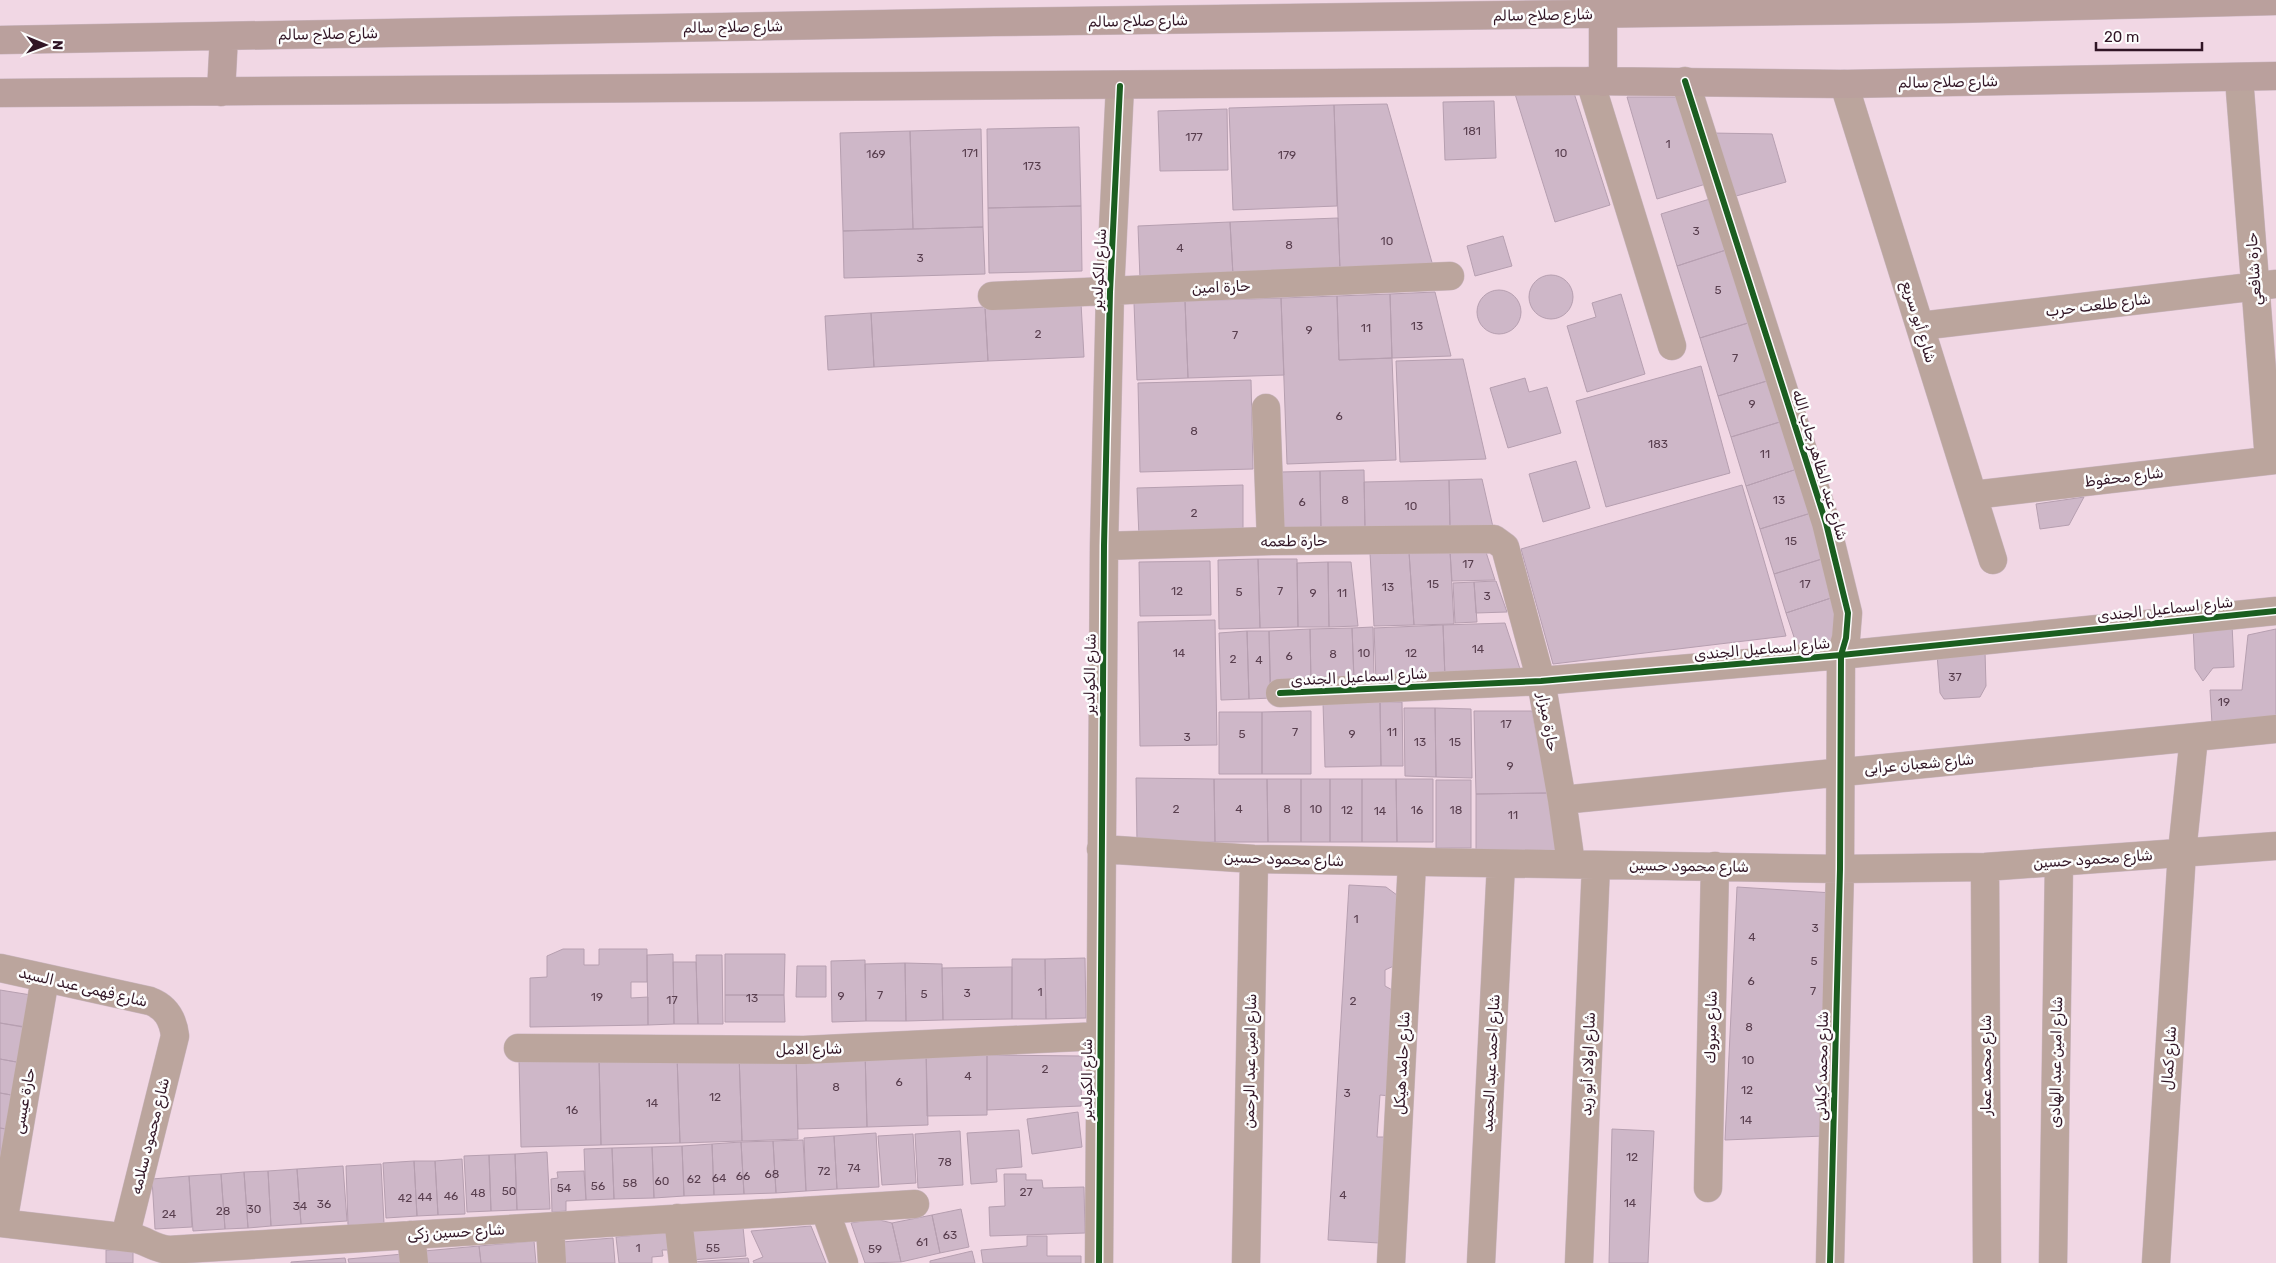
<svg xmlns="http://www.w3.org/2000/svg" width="2276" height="1263" viewBox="0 0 2276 1263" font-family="Rubik,'Noto Naskh Arabic',sans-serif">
	<rect width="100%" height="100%" fill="#f1d7e4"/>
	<path fill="#ceb7c8" stroke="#b69fb0" d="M1574,93L1610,205L1555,222L1515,94Z
		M1627,97H1681L1709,183L1657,199Z
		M1494,101L1496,158L1445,160L1443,102Z
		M1387,104L1433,266L1340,270L1334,105Z
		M1334,105L1337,206L1233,210L1229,108Z
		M1227,109L1228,170L1160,171L1158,111Z
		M1079,127L1081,206L988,208L987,129Z
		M981,129L983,227L913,229L910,131Z
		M910,131L913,229L843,231L840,133Z
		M1711,133L1772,134L1786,182L1729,198Z
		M1713,198L1729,249L1677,266L1661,214Z
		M1081,206L1082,271L989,273L988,208Z
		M1338,218L1340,270L1233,275L1230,222Z
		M1230,222L1233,275L1140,279L1138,226Z
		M983,227L985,274L844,278L843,231Z
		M1503,236L1512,266L1475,276L1467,246Z
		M1729,249L1751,322L1700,338L1677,266Z
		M1529 297a22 22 0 1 1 44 0a22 22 0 1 1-44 0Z
		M1477 312a22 22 0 1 1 44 0a22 22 0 1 1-44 0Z
		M1435,292L1451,356L1392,358L1390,294Z
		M1390,294L1392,358L1339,360L1337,296Z
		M1621,294L1645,374L1587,392L1567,326L1596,317L1592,303Z
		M1337,296L1339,360L1392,358L1396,460L1287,464L1281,298Z
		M1281,298L1284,375L1188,378L1185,301Z
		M1185,301L1188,378L1137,380L1134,303Z
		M1081,303L1084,357L988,361L985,307Z
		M985,307L988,361L874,367L871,313Z
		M871,313L874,367L828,370L825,316Z
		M1751,322L1770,380L1718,396L1700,338Z
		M1463,359L1486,459L1400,462L1396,361Z
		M1701,366L1730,473L1606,507L1576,401Z
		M1525,378L1529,392L1547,387L1561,433L1508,448L1490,388Z
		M1251,380L1253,469L1140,472L1138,383Z
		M1770,380L1783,421L1731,437L1718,396Z
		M1783,421L1797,469L1746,486L1731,437Z
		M1576,461L1590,508L1543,522L1529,474Z
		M1797,469L1811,513L1760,529L1746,486Z
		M1364,470L1365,529L1321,530L1320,471Z
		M1320,471L1321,530L1281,531V472Z
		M1482,479L1493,527L1450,528L1449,480Z
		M1449,480L1450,528L1365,529L1364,482Z
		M1243,485V534L1139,537L1137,488Z
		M1742,485L1786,636L1553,664L1521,549Z
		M2084,497L2069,525L2040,529L2036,504Z
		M1811,513L1825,558L1774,574L1760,529Z
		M1485,549L1495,580L1452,581L1450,551Z
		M1450,551L1454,624L1414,625L1409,552Z
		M1409,552L1414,625L1374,626L1370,553Z
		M1825,558L1837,596L1786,613L1774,574Z
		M1258,559L1260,628L1219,629L1218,560Z
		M1258,559H1297L1298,627L1260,628Z
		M1210,561L1211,615L1140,616L1139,562Z
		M1328,562H1351L1358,626L1329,627Z
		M1328,562L1329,627H1298L1297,563Z
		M1496,581L1507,612L1476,613L1474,582Z
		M1474,582L1477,622L1455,623L1453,583Z
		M1837,596V647L1798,649L1786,613Z
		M1215,620L1217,745L1140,746L1138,622Z
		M1505,623L1522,675L1445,678L1443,625Z
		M2232,624L2234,667L2213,668L2203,681L2195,669L2193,626Z
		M1443,625L1445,678L1376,681L1374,628Z
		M1373,627L1374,677L1354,678L1352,628Z
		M1352,628L1354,682L1311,684L1310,629Z
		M1310,629L1311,684L1270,685L1269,631Z
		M2276,629V723L2212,724L2210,690H2242L2248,635Z
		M1247,631H1269L1271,698L1249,699Z
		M1247,631L1249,699L1221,700L1219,633Z
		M1985,651L1986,686L1980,697L1944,699L1940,693L1937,654Z
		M1380,702H1402L1403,766H1381Z
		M1380,702L1381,766L1325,767L1323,703Z
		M1404,708H1435L1436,777L1405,776Z
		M1435,708L1471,709L1472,778L1436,777Z
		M1311,711V774H1262V712Z
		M1474,711H1532L1548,793L1476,794Z
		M1219,712H1262V774H1219Z
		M1136,778L1214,779L1215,842H1137Z
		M1214,779H1267L1268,842H1215Z
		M1267,779H1301V842H1268Z
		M1301,779H1330V842H1301Z
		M1330,779H1362V842H1330Z
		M1362,779H1396L1397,842H1362Z
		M1396,779H1433V842H1397Z
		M1436,780H1471V848H1436Z
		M1548,793L1558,854H1476V794Z
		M1349,885L1386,887L1401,898L1396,965L1385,970V986L1396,992L1390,1096L1380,1095L1377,1137H1385L1379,1243L1328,1240Z
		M1737,887L1833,893L1824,1136L1725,1140Z
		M563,949H584V965H599V949H647V982H631V998L648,997V1025L530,1027V978L547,977V956Z
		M673,954L674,1024L648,1025L647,955Z
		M725,954H785L784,995H725Z
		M696,955H722L723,1024H698Z
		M1085,958L1086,1018L1046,1019L1045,959Z
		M1012,959H1045L1046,1019H1012Z
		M865,960L866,1021L832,1022L831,961Z
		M673,962H696L698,1024H674Z
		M905,963L906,1021H866L865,964Z
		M905,963L942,964L943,1020L906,1021Z
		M797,966H826V997H796Z
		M1012,967V1019L943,1020L942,968Z
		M0,990L31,995L26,1027L0,1023Z
		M725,995H784L785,1022H725Z
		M0,1023L28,1028L22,1063L0,1059Z
		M926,1049L987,1055V1115L927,1116Z
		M926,1049L928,1125L867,1127L865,1050Z
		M865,1050L867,1127L798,1129L796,1052Z
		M796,1052L798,1139L742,1141L739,1054Z
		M739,1054L742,1141L680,1143L677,1055Z
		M677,1055L680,1143L601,1145L599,1058Z
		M987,1055L1082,1056L1081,1106L987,1110Z
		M599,1058L601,1145L521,1147L519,1060Z
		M0,1059L22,1063L17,1096L0,1093Z
		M0,1093L17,1096L12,1130L0,1128Z
		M1078,1112L1082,1147L1032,1154L1027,1119Z
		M0,1128L12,1130L0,1166Z
		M1612,1129L1654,1131L1648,1263H1609Z
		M1019,1130L1022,1167L996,1169L997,1182L971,1184L967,1133Z
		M960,1131L963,1185L918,1188L915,1134Z
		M876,1133L879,1187L837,1189L834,1136Z
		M913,1134L916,1183L882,1185L878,1136Z
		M834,1136L837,1189L806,1191L804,1138Z
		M803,1140L806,1191L776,1193L773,1141Z
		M773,1141L776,1193L744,1194L741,1142Z
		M741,1142L744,1194L714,1195L712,1144Z
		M712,1144L714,1195L684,1196L682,1146Z
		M682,1146L684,1196L654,1198L652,1147Z
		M652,1147L654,1198L614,1199L612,1148Z
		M612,1148L614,1199L586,1200L584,1149Z
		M547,1152L550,1209L517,1210L515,1154Z
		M515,1154L517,1210L491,1211L489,1155Z
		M489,1155L491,1211L467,1212L464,1156Z
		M462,1159L465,1214L438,1215L435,1161Z
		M414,1161L417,1216L386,1218L383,1163Z
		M414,1161H435L438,1215L417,1216Z
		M381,1164L384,1224L348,1225L346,1166Z
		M343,1166L347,1221L301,1224L297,1169Z
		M297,1169L301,1224L271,1226L268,1171Z
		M268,1171L271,1226L248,1228L244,1172Z
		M584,1171L586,1200L566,1201V1211L552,1212L551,1179L558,1178L557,1172Z
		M244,1172L248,1228L225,1229L221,1174Z
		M221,1174L225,1229L193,1231L189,1176Z
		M1004,1174H1026V1180H1042L1043,1188L1084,1187L1085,1233L990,1236L989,1207L1005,1206Z
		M189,1176L192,1227L155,1229L152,1179Z
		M961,1209L969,1247L940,1253L932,1215Z
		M932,1215L940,1253L901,1262L892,1223Z
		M875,1219L892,1223L901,1262L865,1263L851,1223Z
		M811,1226L826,1263H754L753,1261L763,1257L751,1231Z
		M743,1227L746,1256L690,1260L686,1231Z
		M669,1232L671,1250H662L663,1256L652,1257V1263H619L616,1237Z
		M1027,1236H1047V1256H1081V1263H983L981,1250L1027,1246Z
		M613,1238L615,1263H564L562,1242Z
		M534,1241L536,1263H481L479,1246Z
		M479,1246L481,1263H425L424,1251Z
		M106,1250L133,1251V1263H106Z
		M972,1251L975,1263H930V1261Z
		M403,1254L404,1263H349L348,1259Z
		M345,1258L346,1263H291V1262Z
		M748,1258L749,1263L692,1262Z"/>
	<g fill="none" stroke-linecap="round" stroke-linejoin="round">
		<defs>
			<path id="minor" d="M2239,78L2269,460
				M1590,81L1672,346
				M1685,81L1826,523L1848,613L1846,638L1841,655L1840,869L1830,1263
				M1844,84L1993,560
				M992,296L1450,276
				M1920,326L2276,284
				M1266,408L1271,541
				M1973,495L2276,460
				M1104,546L1271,541L1494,539L1505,547L1541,681L1562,800L1571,864
				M1280,693L1541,681L1841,655L2276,611
				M1562,800L2276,729
				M1101,849L1254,859L1840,869L1985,867L2276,846
				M1985,867L1987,1263
				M0,968L150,1001C166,1007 173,1019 175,1036L125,1237
				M518,1048L804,1050L1100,1036
				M1708,1188L1715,866
				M825,1210L844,1263
				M678,1218L683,1263
				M0,1223L138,1239C149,1243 157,1249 169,1250L915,1204
				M3,1223L45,978
				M550,1227L552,1263
				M411,1235L414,1263
				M1099,1263L1104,546L1110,292L1120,86
				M1246,1263L1254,859
				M1391,1263L1412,863
				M1481,1263L1501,864
				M1579,1263L1596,865
				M2053,1263L2059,862
				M2156,1263L2182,852L2194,737"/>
			<path id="highway" d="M1603,15V82
				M0,40L993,22L1952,9L2276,1
				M221,92L224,36
				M0,93L1590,81L1844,84L2276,76"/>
		</defs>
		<use href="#minor" stroke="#ccb7c2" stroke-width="29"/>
		<use href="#highway" stroke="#ccb7c2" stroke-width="29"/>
		<use href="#minor" stroke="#bba59d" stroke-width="28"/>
		<use href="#highway" stroke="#baa09d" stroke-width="28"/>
		<defs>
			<path id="cycleway" d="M1685,81L1826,523L1848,613L1846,638L1841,655L1840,869L1830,1263
				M1280,693L1541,681L1841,655L2276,611
				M1099,1263L1104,546L1110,292L1120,86"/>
		</defs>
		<use href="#cycleway" stroke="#fdfdfd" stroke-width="9"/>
		<use href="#cycleway" stroke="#1b5e20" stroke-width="6"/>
	</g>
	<g text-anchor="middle" stroke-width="5" stroke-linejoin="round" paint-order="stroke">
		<g font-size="12" fill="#583e4e">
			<text x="1472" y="135">181</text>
			<text x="1194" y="141">177</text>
			<text x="1668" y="148">1</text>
			<text x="970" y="157">171</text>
			<text x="1561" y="157">10</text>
			<text x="876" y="158">169</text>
			<text x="1287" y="159">179</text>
			<text x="1032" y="170">173</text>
			<text x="1696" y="235">3</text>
			<text x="1387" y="245">10</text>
			<text x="1289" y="249">8</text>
			<text x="1180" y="252">4</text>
			<text x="920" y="262">3</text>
			<text x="1718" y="294">5</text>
			<text x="1417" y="330">13</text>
			<text x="1366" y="332">11</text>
			<text x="1309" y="334">9</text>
			<text x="1038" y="338">2</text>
			<text x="1235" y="339">7</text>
			<text x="1735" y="362">7</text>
			<text x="1752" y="408">9</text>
			<text x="1339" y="420">6</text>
			<text x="1194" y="435">8</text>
			<text x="1658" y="448">183</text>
			<text x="1765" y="458">11</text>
			<text x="1345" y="504">8</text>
			<text x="1779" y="504">13</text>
			<text x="1302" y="506">6</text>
			<text x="1411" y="510">10</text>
			<text x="1194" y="517">2</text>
			<text x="1791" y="545">15</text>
			<text x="1468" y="568">17</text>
			<text x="1433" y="588">15</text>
			<text x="1805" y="588">17</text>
			<text x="1388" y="591">13</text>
			<text x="1177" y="595">12</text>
			<text x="1280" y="595">7</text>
			<text x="1239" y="596">5</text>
			<text x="1313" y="597">9</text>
			<text x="1342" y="597">11</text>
			<text x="1487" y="600">3</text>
			<text x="1478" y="653">14</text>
			<text x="1179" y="657">14</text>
			<text x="1364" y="657">10</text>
			<text x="1411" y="657">12</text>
			<text x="1333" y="658">8</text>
			<text x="1289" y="660">6</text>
			<text x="1233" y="663">2</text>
			<text x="1259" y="664">4</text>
			<text x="1955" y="681">37</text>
			<text x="2224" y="706">19</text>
			<text x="1506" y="728">17</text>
			<text x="1295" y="736">7</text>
			<text x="1392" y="736">11</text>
			<text x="1242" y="738">5</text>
			<text x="1352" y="738">9</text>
			<text x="1187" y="741">3</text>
			<text x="1420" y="746">13</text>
			<text x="1455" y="746">15</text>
			<text x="1510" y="770">9</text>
			<text x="1176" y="813">2</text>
			<text x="1239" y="813">4</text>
			<text x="1287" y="813">8</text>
			<text x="1316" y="813">10</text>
			<text x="1347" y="814">12</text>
			<text x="1417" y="814">16</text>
			<text x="1456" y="814">18</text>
			<text x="1380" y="815">14</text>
			<text x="1513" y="819">11</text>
			<text x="1356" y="923">1</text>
			<text x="1815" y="932">3</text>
			<text x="1752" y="941">4</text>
			<text x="1814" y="965">5</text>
			<text x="1751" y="985">6</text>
			<text x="1813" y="995">7</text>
			<text x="1040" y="996">1</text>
			<text x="967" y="997">3</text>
			<text x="924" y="998">5</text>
			<text x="880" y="999">7</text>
			<text x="841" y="1000">9</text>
			<text x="597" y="1001">19</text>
			<text x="752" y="1002">13</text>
			<text x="672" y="1004">17</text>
			<text x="1353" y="1005">2</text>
			<text x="1749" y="1031">8</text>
			<text x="1748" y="1064">10</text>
			<text x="1045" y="1073">2</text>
			<text x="968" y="1080">4</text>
			<text x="899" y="1086">6</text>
			<text x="836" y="1091">8</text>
			<text x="1747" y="1094">12</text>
			<text x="1347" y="1097">3</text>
			<text x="715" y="1101">12</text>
			<text x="652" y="1107">14</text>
			<text x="572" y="1114">16</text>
			<text x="1746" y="1124">14</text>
			<text x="1632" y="1161">12</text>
			<text x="945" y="1166">78</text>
			<text x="854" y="1172">74</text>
			<text x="824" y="1175">72</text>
			<text x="772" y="1178">68</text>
			<text x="743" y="1180">66</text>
			<text x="719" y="1182">64</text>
			<text x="694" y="1183">62</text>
			<text x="662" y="1185">60</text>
			<text x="630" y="1187">58</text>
			<text x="598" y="1190">56</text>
			<text x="564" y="1192">54</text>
			<text x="509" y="1195">50</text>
			<text x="1026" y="1196">27</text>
			<text x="478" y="1197">48</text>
			<text x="1343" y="1199">4</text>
			<text x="451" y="1200">46</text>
			<text x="425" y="1201">44</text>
			<text x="405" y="1202">42</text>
			<text x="1630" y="1207">14</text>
			<text x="324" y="1208">36</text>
			<text x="300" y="1210">34</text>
			<text x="254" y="1213">30</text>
			<text x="223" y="1215">28</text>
			<text x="169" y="1218">24</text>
			<text x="950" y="1239">63</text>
			<text x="922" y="1246">61</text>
			<text x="638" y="1252">1</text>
			<text x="713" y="1252">55</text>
			<text x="875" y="1253">59</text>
		</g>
		<g font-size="15" fill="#311525" stroke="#fdfdfd">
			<text transform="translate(1543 15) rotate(-1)" y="5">شارع صلاح سالم</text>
			<text transform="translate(1138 21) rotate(-1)" y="5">شارع صلاح سالم</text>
			<text transform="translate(733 27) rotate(-1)" y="5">شارع صلاح سالم</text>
			<text transform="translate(328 34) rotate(-1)" y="5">شارع صلاح سالم</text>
			<text transform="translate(1948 82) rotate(-1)" y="5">شارع صلاح سالم</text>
			<text transform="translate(1099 269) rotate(-87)" y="5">شارع الكولدير</text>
			<text transform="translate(2254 269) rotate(-94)" y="5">حارة شافعي</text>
			<text transform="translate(1221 287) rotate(-3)" y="5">حارة امين</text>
			<text transform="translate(2098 305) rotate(-7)" y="5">شارع طلعت حرب</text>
			<text transform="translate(1919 322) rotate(73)" y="5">شارع أبو سريع</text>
			<text transform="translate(1820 465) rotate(73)" y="5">شارع عبد الظاهر جاب الله</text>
			<text transform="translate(2124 477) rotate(-7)" y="5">شارع محفوظ</text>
			<text transform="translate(1294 541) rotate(-1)" y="5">حارة طعمه</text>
			<text transform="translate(2165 609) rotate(-6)" y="5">شارع اسماعيل الجندى</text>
			<text transform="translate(1762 649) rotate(-5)" y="5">شارع اسماعيل الجندى</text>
			<text transform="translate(1090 674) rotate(-89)" y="5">شارع الكولدير</text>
			<text transform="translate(1359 677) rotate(-3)" y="5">شارع اسماعيل الجندى</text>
			<text transform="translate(1548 722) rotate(80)" y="5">حارة ميزار</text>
			<text transform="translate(1919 764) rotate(-5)" y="5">شارع شعبان عرابى</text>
			<text transform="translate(1284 859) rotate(2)" y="5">شارع محمود حسين</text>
			<text transform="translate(2093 859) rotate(-4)" y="5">شارع محمود حسين</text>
			<text transform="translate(1689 866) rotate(1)" y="5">شارع محمود حسين</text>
			<text transform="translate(83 987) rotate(13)" y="5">شارع فهمى عبد السيد</text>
			<text transform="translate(1711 1027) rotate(-89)" y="5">شارع مبروك</text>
			<text transform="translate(809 1049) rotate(-1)" y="5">شارع الامل</text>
			<text transform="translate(2169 1058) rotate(-86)" y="5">شارع كمال</text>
			<text transform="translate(1250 1061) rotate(-89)" y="5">شارع امين عبد الرحمن</text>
			<text transform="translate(2056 1062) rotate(-89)" y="5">شارع امين عبد الهادى</text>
			<text transform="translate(1402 1063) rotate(-87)" y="5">شارع حامد هيكل</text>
			<text transform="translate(1491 1063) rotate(-87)" y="5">شارع احمد عبد الحميد</text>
			<text transform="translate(1588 1064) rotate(-88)" y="5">شارع اولاد أبو زيد</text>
			<text transform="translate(1986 1065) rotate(-90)" y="5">شارع محمد عمار</text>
			<text transform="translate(1822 1066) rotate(-89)" y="5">شارع محمد كيلانى</text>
			<text transform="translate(1087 1079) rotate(-90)" y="5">شارع الكولدير</text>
			<text transform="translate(24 1101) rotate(-80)" y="5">حارة عيسى</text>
			<text transform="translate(150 1136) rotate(-76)" y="5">شارع محمود سلامه</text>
			<text transform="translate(456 1232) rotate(-3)" y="5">شارع حسين زكى</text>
		</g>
	</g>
	<g transform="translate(45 45) rotate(91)" stroke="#fdfdfd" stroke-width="4" paint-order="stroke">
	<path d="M0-4L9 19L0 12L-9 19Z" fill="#311525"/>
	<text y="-8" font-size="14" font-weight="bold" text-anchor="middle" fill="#311525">N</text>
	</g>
	<path d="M2096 42v8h106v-8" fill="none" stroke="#311525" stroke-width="2.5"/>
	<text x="2104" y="42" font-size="15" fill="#311525" stroke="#fdfdfd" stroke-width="4" paint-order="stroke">20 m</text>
</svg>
